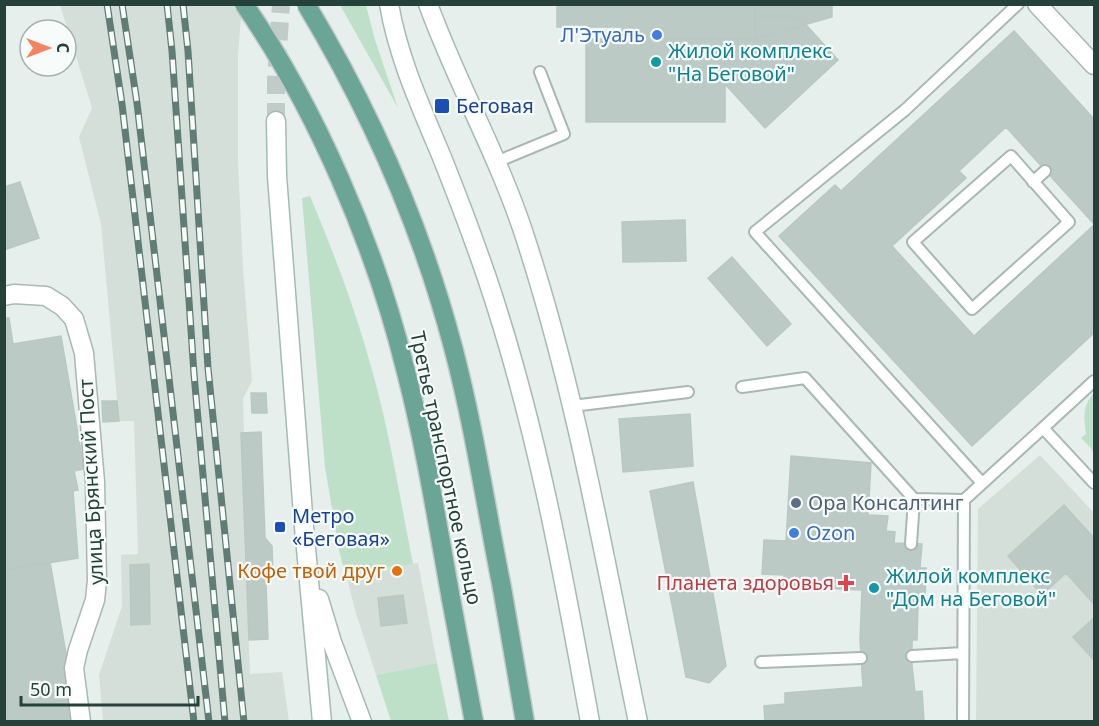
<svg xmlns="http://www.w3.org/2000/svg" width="1099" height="726" viewBox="0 0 1099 726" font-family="'Noto Sans',sans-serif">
	<rect width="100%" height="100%" fill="#e6efeb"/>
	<path fill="#d4dfda" d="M60,5H242L238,55V162L243,268L252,381L243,399L244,433H241L250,674L282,672L289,721H103L99,675L122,606L121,555L138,554L134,421H119L101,224L79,137L92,108Z
		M1040,455L1094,513V721L976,722L978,509Z
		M418,563L437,663L376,675L355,610L346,574Z"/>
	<path fill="#bfe0c8" d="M340,5H366L375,40L398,108Z
		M310,196C334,253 356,311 372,370C390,433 400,499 413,564L345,574L339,550L325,467L302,198Z
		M1093,394H1094V455L1091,448L1081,438L1086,434C1084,418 1082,407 1093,394Z
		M437,663L449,721H391L376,675Z"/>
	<path fill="#bbcac4" stroke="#b8c9c2" stroke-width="1.5" d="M557,4H755V39L838,60L765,128L725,84V39H622V27H557Z
		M755,4H832V17L755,39Z
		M755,16H798L838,60L765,128L725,84V39H755Z
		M1014,31L1094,119V224L1006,127L959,171L966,178L892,246L974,336L1094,225V333L972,446L779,236L835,185L841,191Z
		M586,39H725V122H586Z
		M20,182L39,238L4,250V187Z
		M685,220L686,261L623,262L622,222Z
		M732,257L791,324L767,346L708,278Z
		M4,318H9L13,344L61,336L84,469L74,471L78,490L73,491L78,558L4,570Z
		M251,393H266L267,413H252Z
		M102,401H117L119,421L103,422Z
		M690,414L693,466L623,472L619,419Z
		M261,432L265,538L272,546L273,576L266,584L268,639L249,640L241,433Z
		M791,456L871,463L868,515L888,516L886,531L895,532L894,543L922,544L920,568H926L925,606H918L917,640H912V666L915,692L922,691L924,721L932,722H765L764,706L785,704V693L863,687L860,640L862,590L783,586L784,575L762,574L764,540L786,541Z
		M693,482L726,666L709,683L686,677L650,491Z
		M1064,505L1094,538V604L1066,573L1042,595L1008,556Z
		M50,562L78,722H4V570Z
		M149,564L150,624L131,625L130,565Z
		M403,595L407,623L381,626L378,598Z
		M1094,618V660L1073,637Z"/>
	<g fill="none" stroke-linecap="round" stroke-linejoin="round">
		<path stroke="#bfccc8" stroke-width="18" stroke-dasharray="18 9" stroke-linecap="butt" d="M276,121V79L281,4"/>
		<defs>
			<path id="service" d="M1011,156L1069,222L972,309L913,242Z
				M496,162L564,134L540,72
				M1033,182L1045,171
				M1094,381L1043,428L1094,483
				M742,387L805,378L914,499L964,500
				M572,406L688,392
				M982,483L755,232L905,110L1018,4
				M911,544L914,499
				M912,656L963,653
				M761,662L861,658
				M963,722L964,500L1043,428"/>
			<path id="minor" d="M1037,4L1094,65
				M4,296L14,294L46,296L62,306L74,319L84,353L95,482L97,581L95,600L78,650L74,668L81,722"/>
			<path id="secondary" d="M389,4C398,57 420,105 441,155C457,195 473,237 487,278C536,423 563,572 590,722
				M428,4C456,81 497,153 523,231C576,391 604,557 638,722
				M276,121L277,176L304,527L322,722
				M319,599L332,642L362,722"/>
			<path id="primary" d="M502,588L525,722
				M451,599L474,722"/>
		</defs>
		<use href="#service" stroke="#a8b8b2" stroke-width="14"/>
		<use href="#minor" stroke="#a8b8b2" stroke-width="21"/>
		<use href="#secondary" stroke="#a4bbb3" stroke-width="21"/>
		<use href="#primary" stroke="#c2cac8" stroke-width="21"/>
		<use href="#service" stroke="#fff" stroke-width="10"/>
		<use href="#minor" stroke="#fff" stroke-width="18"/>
		<use href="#secondary" stroke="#fff" stroke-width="18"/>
		<use href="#primary" stroke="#6aa596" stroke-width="18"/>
		<defs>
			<path id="rail" d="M107,4L122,104L194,722
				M122,4L137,103L209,722
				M167,4L172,51L194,374L225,722
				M183,4L188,51L208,368L244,722"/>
		</defs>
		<use href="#rail" stroke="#5f7d75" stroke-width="7"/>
		<use href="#rail" stroke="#f7fbf9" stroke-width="4.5" stroke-dasharray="14" stroke-linecap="butt"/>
		<defs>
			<path id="primary-bridge" d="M244,4C316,108 375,246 405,368C425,444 437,522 451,599
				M306,4C371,112 421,226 453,347C474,426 486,508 502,588"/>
		</defs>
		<use href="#primary-bridge" stroke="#c2cac8" stroke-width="21" stroke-linecap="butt"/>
		<use href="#primary-bridge" stroke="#6aa596" stroke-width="18"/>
	</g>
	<g fill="#3f7fe0" stroke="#f7fbf9" stroke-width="2">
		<circle cx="657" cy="35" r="6"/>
		<circle cx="794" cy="533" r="6"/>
	</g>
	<g fill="#0f9aa8" stroke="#f7fbf9" stroke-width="2">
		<circle cx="656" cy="62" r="6"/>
		<circle cx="874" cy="588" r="6"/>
	</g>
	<g fill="#1a4fb4" stroke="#f7fbf9" stroke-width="2">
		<rect x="434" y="98" width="16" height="16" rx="3"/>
		<rect x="274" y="521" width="12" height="12" rx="3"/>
	</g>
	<circle fill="#5c6f8a" stroke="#f7fbf9" stroke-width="2" cx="796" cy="503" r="6"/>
	<circle fill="#e8710a" stroke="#f7fbf9" stroke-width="2" cx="397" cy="571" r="6"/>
	<path fill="#e0444e" stroke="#f7fbf9" stroke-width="2" d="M843 574h6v6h6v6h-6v6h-6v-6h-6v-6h6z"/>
	<g text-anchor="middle" stroke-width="4.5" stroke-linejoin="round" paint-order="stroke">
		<g font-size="20" fill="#366cbe" stroke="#f7fbf9" text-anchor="end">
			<text x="645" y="42">Л'Этуаль</text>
			<text x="806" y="540" text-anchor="start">Ozon</text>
		</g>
		<g font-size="20" fill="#0d838f" stroke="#f7fbf9" text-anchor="start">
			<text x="668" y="58">Жилой комплекс<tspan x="668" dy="23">"На Беговой"</tspan></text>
			<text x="886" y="583">Жилой комплекс<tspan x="886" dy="23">"Дом на Беговой"</tspan></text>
		</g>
		<g font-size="20" fill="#164399" stroke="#f7fbf9" text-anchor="start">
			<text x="456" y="113">Беговая</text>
			<text x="292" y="523">Метро<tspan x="292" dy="23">«Беговая»</tspan></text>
		</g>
		<g font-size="20" fill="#24423a" stroke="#f7fbf9">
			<text transform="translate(446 468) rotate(78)" y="7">Третье транспортное кольцо</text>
			<text transform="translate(91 482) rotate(-93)" y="7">улица Брянский Пост</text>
		</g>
		<g font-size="20" fill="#4e5e75" stroke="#f7fbf9" text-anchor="start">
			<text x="808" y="510">Ора Консалтинг</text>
		</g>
		<g font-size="20" fill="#c56008" stroke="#f7fbf9" text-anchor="end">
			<text x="385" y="578">Кофе твой друг</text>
		</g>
		<g font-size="20" fill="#be3a42" stroke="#f7fbf9" text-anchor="end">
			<text x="834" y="590">Планета здоровья</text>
		</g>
	</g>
	<rect width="1099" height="726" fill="none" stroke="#24423a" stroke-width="12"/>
	<g transform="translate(48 48) rotate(90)"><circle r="28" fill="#f7fbf9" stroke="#a3b1ad" stroke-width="1.5"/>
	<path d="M0-4.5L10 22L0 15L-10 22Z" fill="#f4845f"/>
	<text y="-9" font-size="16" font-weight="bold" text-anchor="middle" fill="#24423a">С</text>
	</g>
	<path d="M21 696v9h177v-9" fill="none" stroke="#24423a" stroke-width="3"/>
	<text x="30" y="696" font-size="18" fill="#24423a" stroke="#f7fbf9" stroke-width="4.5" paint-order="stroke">50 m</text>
</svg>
